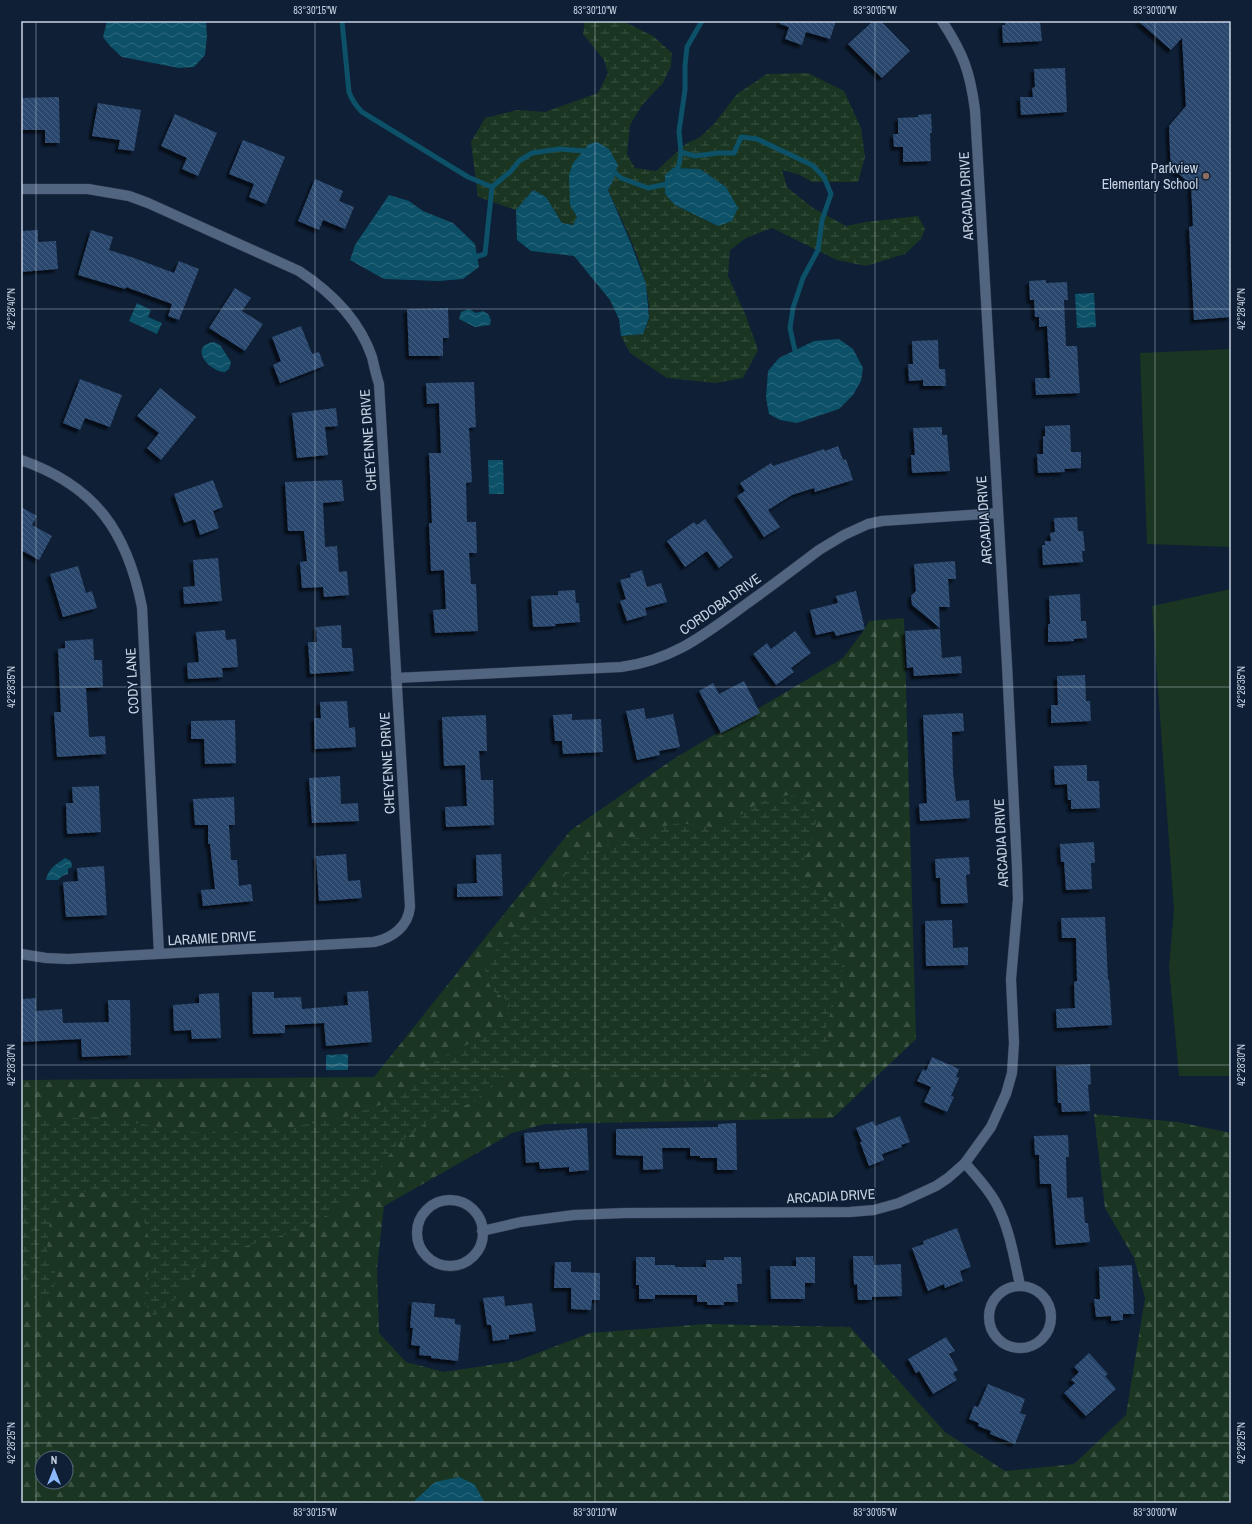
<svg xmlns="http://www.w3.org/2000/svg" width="1252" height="1524" viewBox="0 0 1252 1524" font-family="'Archivo Narrow',sans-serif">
	<defs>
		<pattern id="forest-firs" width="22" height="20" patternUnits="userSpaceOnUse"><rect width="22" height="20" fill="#1a3622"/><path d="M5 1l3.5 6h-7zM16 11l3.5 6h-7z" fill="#3a5242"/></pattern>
		<pattern id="wetland-marsh" width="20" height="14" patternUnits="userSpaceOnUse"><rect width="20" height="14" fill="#1a3622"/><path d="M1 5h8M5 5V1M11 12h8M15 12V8" fill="none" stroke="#3a5242"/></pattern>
		<pattern id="water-waves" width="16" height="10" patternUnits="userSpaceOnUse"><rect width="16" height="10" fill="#0c5167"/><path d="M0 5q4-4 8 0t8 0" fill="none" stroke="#2e697d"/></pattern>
		<pattern id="building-back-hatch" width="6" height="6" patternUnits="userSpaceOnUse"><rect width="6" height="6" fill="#2b476d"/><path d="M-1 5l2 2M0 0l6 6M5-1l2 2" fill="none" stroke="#486182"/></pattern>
		<filter id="shadow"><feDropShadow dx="-3.5" dy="3.5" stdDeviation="1" flood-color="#0009"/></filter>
	</defs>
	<rect width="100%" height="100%" fill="#0e1f36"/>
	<path fill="url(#forest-firs)" fill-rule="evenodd" d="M904,618L916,1039L833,1118L545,1124L512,1133L384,1206L377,1268L379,1333L406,1362L444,1372L517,1361L590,1333L707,1324L850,1327L945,1432L1005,1471L1074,1464L1126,1415L1145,1298L1134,1258L1105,1208L1094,1114L1178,1122L1231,1133V1503H21V1080L374,1077L571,830L672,760L843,658L865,629L869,621ZM42,1458H66V1482H42Z"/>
	<path fill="url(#wetland-marsh)" fill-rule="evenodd" d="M585,21H623L653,36L672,53L671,66L663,83L642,105L630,125L627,154L635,168L656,171L687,143L699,138L715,123L737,94L767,74L808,73L844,91L861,128L865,157L858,182H812L800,175L782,170L787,187L813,208L846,226L866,222L918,216L925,229L921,239L905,254L866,266L837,260L772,228L746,238L730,250L728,276L746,316L758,350L743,378L716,383L667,378L630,353L621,336L643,334C645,329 649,322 649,317C651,276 625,227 608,190L613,181L577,217L573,225L562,223L546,197L533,190L516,210L478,197L471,142L485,118L517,110L545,112L598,93L608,73L604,60L583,34ZM673,168L700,169L726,187L718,226L675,205L665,194Z
		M788,795L807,800L818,815L813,831L810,849L801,865L800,876L805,885L839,901L842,928L835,942L843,963L840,987L826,1026L829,1041L819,1054L780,1071L755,1076L699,1082L588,1078L544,1060L504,1074L475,1101L434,1119L398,1143L375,1175L348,1203L301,1230L243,1247L196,1269L180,1295L154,1316L144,1303L151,1250L143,1215L102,1189L70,1195L51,1210L47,1250L56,1276L52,1299L34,1298L21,1284V1120L100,1117L190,1132L232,1133L292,1127L346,1117L391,1101L401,1094L429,1065L468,1044L495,1028L508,1014L510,1002L493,991L487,980L485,967L493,953L545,907L575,858L608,845L640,837L659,827L680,823L719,828L760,802Z"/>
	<path fill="#1a3622" d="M1231,349V547L1147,544L1140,353Z
		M1231,589V1076H1179L1169,967L1174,910L1152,606Z"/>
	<path fill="url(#water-waves)" d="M107,21H206L207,36L205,55L194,67L179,68L122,57L110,46L103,37Z
		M597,142L609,149L618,165L613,181L608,190L632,246L646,284L649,318L643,334L621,336L619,319L610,300L574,256L531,251L517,240L516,210L533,190L546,197L562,223L573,225L577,217L570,205L569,175L573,163L589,144Z
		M673,168L700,169L726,187L738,208L732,221L718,226L675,205L665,194V175Z
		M389,195L409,201L423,211L453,223L475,244L479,267L463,279L439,281L384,279L350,260L355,245Z
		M1094,293L1096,327L1077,328L1075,294Z
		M137,303L151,310L148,317L162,323L157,334L129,321Z
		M469,309L476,313L483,311L488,314L491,320L490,325L475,327L459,319L461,312Z
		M839,339L853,349L863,368L861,381L853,395L839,409L797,423L780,420L769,414L766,398L768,371L779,358L814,341Z
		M214,342L220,345L231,362L229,369L225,372C210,373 187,346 214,342Z
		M488,460H503L504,494H489Z
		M65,858L71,861L72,867L68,869V874L62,876L58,880H46C49,867 56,865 65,858Z
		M348,1054V1070H326V1055Z
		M459,1477L474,1484L485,1503H412L435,1482Z"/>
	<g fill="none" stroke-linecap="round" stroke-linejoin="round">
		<path stroke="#0c5167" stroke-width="5" d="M342,21L349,92C352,100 356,106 362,112L468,177L492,187
			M681,152L695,156L718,153H734L741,137L757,139L812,165L824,177L831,194L822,220L818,250L803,278L793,308L790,328L795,351
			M611,169L621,178L648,188L667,184L669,180
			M674,173L679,165L681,152L679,131L685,90V66L687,47L702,21
			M472,258L485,254L492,187L511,171L519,161L532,153L559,149L586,151L589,152"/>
	</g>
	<path fill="url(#building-back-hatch)" filter="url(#shadow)" d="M780,21H836L830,39L806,32L802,45L785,39L789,27L780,24Z
		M873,21H881L910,51L882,78L848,44Z
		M1005,21H1040L1042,41L1003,43L1002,25H1005Z
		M1138,21H1231V317L1194,320L1189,227L1193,226L1191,185L1171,167L1170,152L1169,126L1186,106L1182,38L1171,50Z
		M1065,68L1067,112L1021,115L1020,97H1033L1032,88L1035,87L1034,69Z
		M59,97L60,143H45V130H21V98Z
		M98,103L141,110L134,151L118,149L120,140L92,136Z
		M175,114L217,133L198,176L182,169L187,158L161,146Z
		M931,114L932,133H930L931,161L903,162V147H894L893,134H898V118L918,117V115Z
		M243,140L285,157L266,204L249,197L254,184L229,174Z
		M315,179L343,191L339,201L354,207L345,229L323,220L319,230L298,221Z
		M38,230V242L56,241L58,269L21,272V231Z
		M91,230L113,237L109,250L134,258L174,273L179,261L199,269L179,320L168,316L172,304L126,287L125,289L78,275Z
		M1046,280V283L1067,282L1068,300H1064L1066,346H1077L1080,393L1036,395L1035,378H1050L1047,326L1039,327V317H1035L1034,300H1030L1029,281Z
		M235,288L251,298L242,311L263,324L245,351L209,328Z
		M448,308L449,338H443V356H409L407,309Z
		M301,326L312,354L319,352L324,366L280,383L273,365L281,361L272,337Z
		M938,340L939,369H945L946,386H923V380L909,381L908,364H913L912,341Z
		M80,379L122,395L110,427L85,418L80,430L63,423Z
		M474,382L476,427L469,428L472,482L466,483L467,522H476L477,553H469L471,584H476L478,631L435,633L433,610L446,609L444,570L431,571L429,523H432L429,453H441L439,403L427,404L426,383Z
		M160,388L196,417L161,460L147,448L159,433L137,416Z
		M336,408L338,426L325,427L328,455L297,458L292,413Z
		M1070,425L1071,452H1081V468L1064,469L1065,472L1038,473L1037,454H1043V436H1045V426Z
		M942,427V435H947L950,471L912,473L911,455H915L913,428Z
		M838,446L843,460L846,459L853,480L815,492L814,488L792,495L768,510L780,527L764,537L737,496L745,491L740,483L771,463L773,466L824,449L825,451Z
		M213,480L223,507L213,511L219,528L200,535L195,519L184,523L174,494Z
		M342,480L344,501L323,503L325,547L337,546L339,572L347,571L349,595L324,597L323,587L302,588L300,562L307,561L304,531H288L285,482Z
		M21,507L37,516L32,525L52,536L39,560L21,550Z
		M1077,517L1078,531H1083L1085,551H1082L1083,562L1043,565L1042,545H1045V541H1051L1050,533L1055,532L1054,518Z
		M705,519L733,557L719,568L707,551L685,567L667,541L694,522L697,525Z
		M218,558L222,601L184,604L183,587L195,586L193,560Z
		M955,561L956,579H948L950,607H939L940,628L912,605L911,596L916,591L914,564Z
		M78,566L86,593L92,591L97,608L63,617L50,574Z
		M642,570L647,587L661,583L667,602L645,608L647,615L627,621L620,601L626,599L620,580L631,577L630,574Z
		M575,590L576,603H579L580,622L555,624L556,626L533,627L531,596L558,595V591Z
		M856,591L865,629L836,636L834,631L816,635L810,610L838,603L836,596Z
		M1080,594L1081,621H1086L1087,638L1074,639V641L1048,642V624H1050L1049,596Z
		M341,625L342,648H352L354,671L310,674L308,642H317L316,627Z
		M940,629L942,658L961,656L962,673L914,676L913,667L907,668L905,631Z
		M225,630L226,640L236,639L238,667L222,668L223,677L188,679L187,663L199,662L196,632Z
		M795,631L811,653L791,668L794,672L776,685L753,654L767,643L771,649Z
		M93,639L94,660H102L103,687L86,688L89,737L105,736L106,754L57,757L54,712H61L58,649L65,648V641Z
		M1085,675L1086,701H1090L1091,721L1051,723V705H1058L1057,676Z
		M744,681L760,713L721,733L699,691L713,683L719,694Z
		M347,701L349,728L355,727L356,747L315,749L314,718H321L320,702Z
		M644,708L646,719L673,714L680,747L659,751L660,755L637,760L626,711Z
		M963,713L964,731L952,732L953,773L956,801L969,800L970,818L920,821L919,804L927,803L923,715Z
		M572,714V720L601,719L603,752L563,754L562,741H555L553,715Z
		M486,715L487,751H479L481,780H493L494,825L446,827L445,807L467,806L465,765L444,766L442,717Z
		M235,720L236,763L205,764L204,739H191V721Z
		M1087,765V781H1099L1100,808L1071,809V800H1068L1067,784L1055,785L1054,766Z
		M340,776L341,804L358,803L359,821L312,823L309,778Z
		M99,786L101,832L67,834L66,803H73L72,787Z
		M234,797L235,825H229L231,860H237L239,886L251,884L253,901L203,906L201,890L215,889L210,844H208V825H195L193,799Z
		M1094,842L1095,863H1091L1092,889L1066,890L1064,862H1061L1060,844Z
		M346,854L348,881L360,880L362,898L319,901L316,856Z
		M501,854L503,896L457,897V884L477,883L476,855Z
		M969,857L970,874L966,875L968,903L941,904L940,878H936L935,859Z
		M104,866L107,915L66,917L63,882L78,881L77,868Z
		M1105,917L1108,980L1109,979L1112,1025L1057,1028L1056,1009L1075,1008L1074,982L1077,981L1076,938H1062L1061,918Z
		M952,920L953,948L968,947V965L926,966L925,921Z
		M368,991L372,1042L326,1046L324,1023L285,1025V1033L253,1034L252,992H274V998L301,997L302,1009L348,1005L347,992Z
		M219,993L221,1038L192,1039L191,1030L174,1031L173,1005L199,1003V994Z
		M36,998V1011L62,1009L63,1023L109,1022L108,1000H130L131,1055L82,1057L81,1039L21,1042V999Z
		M932,1057L959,1069L956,1077L959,1078L951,1096L954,1097L947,1112L924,1102L931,1087L917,1081L923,1069L926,1071Z
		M1090,1064L1091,1084L1088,1085L1090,1111L1062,1112L1061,1103H1058L1056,1066Z
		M900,1116L910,1142L901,1145L902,1147L882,1154L884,1160L869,1166L860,1142H862L856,1128L873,1121L875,1126Z
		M736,1123L737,1170H717V1158H700V1156H690V1148H662L663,1169L643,1170V1156L616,1155V1129L718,1127V1124Z
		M587,1128L589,1170L569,1172V1167L540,1169L539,1162L526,1163L524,1133Z
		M1068,1135L1069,1157H1066L1067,1198L1083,1197L1085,1223H1088L1090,1242L1056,1245L1051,1184H1040L1039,1155H1035L1034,1136Z
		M957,1228L971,1267L960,1271L963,1281L945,1288L944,1284L928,1291L912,1248L924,1244L923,1241Z
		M853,1256H873L874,1265L901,1264L902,1296L872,1297V1300H858L857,1284L854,1285Z
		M636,1257H655V1265H675V1267H706V1260H724V1257H741L742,1284H737L738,1302H724V1305H707V1302H697V1295H655V1299H639V1285H636Z
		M796,1257H815V1283H805V1299H771L770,1266H796Z
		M555,1262H571V1272L600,1273V1300H592L591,1310L571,1309V1288H554Z
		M1132,1265L1134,1314H1123V1320L1111,1321V1316L1096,1317L1094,1299H1100L1099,1267Z
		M504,1296L505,1306L532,1303L536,1331L509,1335V1339L493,1341L491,1325H487L483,1298Z
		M412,1302L435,1304L434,1317L455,1319V1324L461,1325L458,1361L431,1358V1356L419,1355L420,1346L411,1345L413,1328H410Z
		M946,1337L955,1351L949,1354L958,1370L953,1373L957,1380L933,1394L919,1371L916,1373L908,1359Z
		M1089,1353L1108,1374L1105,1376L1116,1389L1086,1416L1064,1393L1075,1383L1071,1380L1079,1372L1074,1367Z
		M988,1384L1025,1399L1020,1413L1026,1415L1015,1444L990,1434L991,1431L978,1426L979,1423L969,1419L974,1406L978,1407Z"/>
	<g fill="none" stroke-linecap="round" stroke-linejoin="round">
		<defs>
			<path id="minor" d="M21,189H88L129,196L148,203L299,271C331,292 359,319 372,357C374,366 376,375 379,384L410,907C408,927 392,938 374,942L68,959L46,958L21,954
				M21,460C96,486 127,532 142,607L159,954
				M396,678L621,667C673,660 704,635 745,605C770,587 794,569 819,550L844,535L868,524L882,521L998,513
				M965,1163C976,1176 989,1189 997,1205C1010,1230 1014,1258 1020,1285
				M417 1233a33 33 0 1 1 66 0a33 33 0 1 1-66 0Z
				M482,1231L521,1222L574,1215L625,1213L850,1212L874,1210L899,1203L936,1186L948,1178L965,1163L991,1127L1006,1094L1012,1073L1014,1043L1011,979L1018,899L1017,867L1007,665L975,110C970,71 963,53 942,21
				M989 1317a31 31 0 1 1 62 0a31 31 0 1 1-62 0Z"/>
		</defs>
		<use href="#minor" stroke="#30394c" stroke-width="11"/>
		<use href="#minor" stroke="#526580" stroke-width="10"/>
	</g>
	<path fill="none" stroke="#c9d4e4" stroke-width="1" stroke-opacity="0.45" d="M36,21V1503M315,21V1503M595,21V1503M875,21V1503M1155,21V1503M21,309H1231M21,687H1231M21,1065H1231M21,1443H1231"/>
	<circle fill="#8d6e63" stroke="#0e1f36" stroke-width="1.5" cx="1206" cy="176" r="4"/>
	<g text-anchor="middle" stroke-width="3" stroke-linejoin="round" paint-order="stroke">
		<g font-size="14" fill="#c9d4e4" stroke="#0e1f36" text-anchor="end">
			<text x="1198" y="173">Parkview<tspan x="1198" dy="16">Elementary School</tspan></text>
		</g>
		<g font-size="14" fill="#c9d4e4" stroke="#0e1f36">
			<text transform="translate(966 196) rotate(-93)" y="5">ARCADIA DRIVE</text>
			<text transform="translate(368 440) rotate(-94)" y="5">CHEYENNE DRIVE</text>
			<text transform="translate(984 520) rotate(-94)" y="5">ARCADIA DRIVE</text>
			<text transform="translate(720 604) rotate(-35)" y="5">CORDOBA DRIVE</text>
			<text transform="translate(132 681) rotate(-93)" y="5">CODY LANE</text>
			<text transform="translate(387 763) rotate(-93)" y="5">CHEYENNE DRIVE</text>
			<text transform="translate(1001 843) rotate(-93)" y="5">ARCADIA DRIVE</text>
			<text transform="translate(212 938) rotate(-3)" y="5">LARAMIE DRIVE</text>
			<text transform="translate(831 1196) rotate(-3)" y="5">ARCADIA DRIVE</text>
		</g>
	</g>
	<rect width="1252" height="1524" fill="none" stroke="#0e1f36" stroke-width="44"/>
	<g transform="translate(54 1470)"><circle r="19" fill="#0e1f36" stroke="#59677c"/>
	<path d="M0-3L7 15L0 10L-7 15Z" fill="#8cb9fc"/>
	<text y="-6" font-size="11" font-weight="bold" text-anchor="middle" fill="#c9d4e4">N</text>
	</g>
	<rect x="22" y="22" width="1208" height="1480" fill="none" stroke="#c9d4e4" stroke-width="1.5"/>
	<g font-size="10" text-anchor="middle" fill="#c9d4e4">
		<text x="315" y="14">83°30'15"W</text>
		<text x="595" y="14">83°30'10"W</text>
		<text x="875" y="14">83°30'05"W</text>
		<text x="1155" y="14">83°30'00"W</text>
		<text transform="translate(11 309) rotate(-90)" y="4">42°28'40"N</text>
		<text transform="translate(1241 309) rotate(-90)" y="4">42°28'40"N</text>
		<text transform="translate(11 687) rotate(-90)" y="4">42°28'35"N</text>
		<text transform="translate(1241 687) rotate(-90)" y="4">42°28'35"N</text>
		<text transform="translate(11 1065) rotate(-90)" y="4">42°28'30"N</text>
		<text transform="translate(1241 1065) rotate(-90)" y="4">42°28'30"N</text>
		<text transform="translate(11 1443) rotate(-90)" y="4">42°28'25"N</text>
		<text transform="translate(1241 1443) rotate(-90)" y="4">42°28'25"N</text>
		<text x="315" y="1516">83°30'15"W</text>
		<text x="595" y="1516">83°30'10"W</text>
		<text x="875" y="1516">83°30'05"W</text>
		<text x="1155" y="1516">83°30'00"W</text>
	</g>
</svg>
